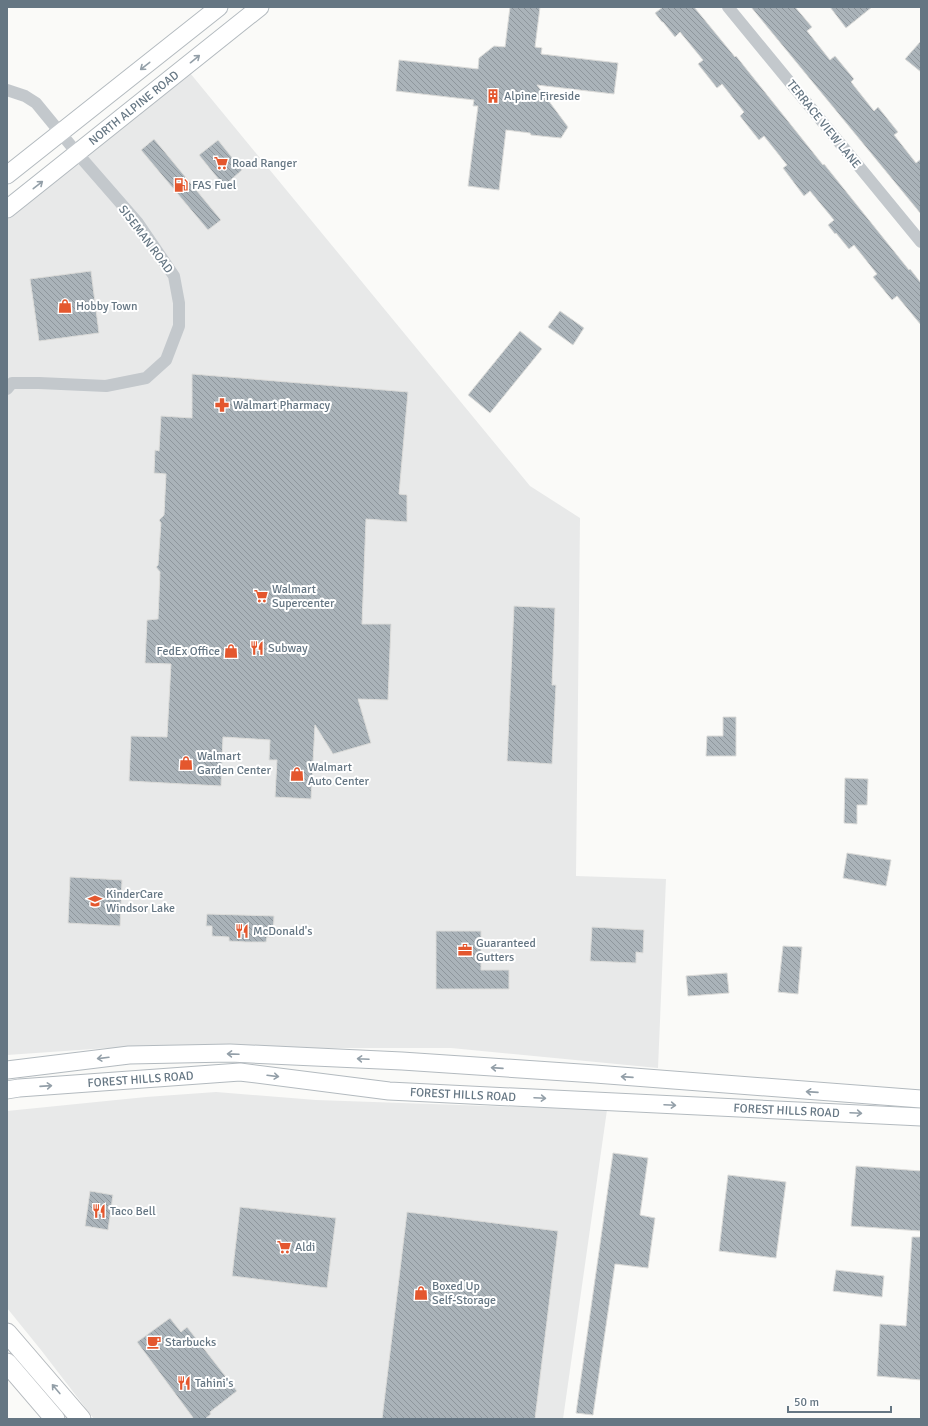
<svg xmlns="http://www.w3.org/2000/svg" width="928" height="1426" viewBox="0 0 928 1426" font-family="Signika,sans-serif">
	<defs>
		<pattern id="building-back-hatch" width="6" height="6" patternUnits="userSpaceOnUse"><rect width="6" height="6" fill="#aab3b9"/><path d="M-1 5l2 2M0 0l6 6M5-1l2 2" fill="none" stroke="#8e969c"/></pattern>
	</defs>
	<rect width="100%" height="100%" fill="#fafaf8"/>
	<path fill="#e8e9e9" d="M190,73L530,486L580,518L576,876L666,879L658,1068L451,1048H108L7,1055V218Z
		M216,1092L316,1100L607,1110L563,1419H94L41,1350L7,1308V1111L146,1097Z"/>
	<path fill="url(#building-back-hatch)" stroke="#dcdcda" d="M510,7H540L535,47L542,48L541,54L618,63L614,94L537,85L568,127L561,138L531,135L530,133L506,130L499,190L468,186L478,106H473L474,100L396,91L399,60L478,69L479,58L494,46L505,47Z
		M663,7H694L735,57L736,56L823,165L824,164L909,270L910,269L921,283V325L897,296L892,300L873,277L877,274L854,245L849,249L836,233L835,234L828,225L834,220L810,191L804,196L783,168L787,165L764,136L759,140L751,130L740,116L744,112L722,84L717,88L698,64L703,60L680,32L675,37L663,22H662L655,13Z
		M751,7H795L812,27L807,31L830,60L835,56L854,79L851,82L874,111L878,107L898,132L894,135L916,163L921,159V214Z
		M830,7H872L846,28Z
		M921,41V72L905,59Z
		M154,139L221,220L208,230L141,150Z
		M218,140L242,170L224,186L199,155Z
		M91,271L99,333L39,341L30,279Z
		M560,311L584,328L573,345L548,327Z
		M520,331L542,349L490,413L468,395Z
		M192,374L408,392L399,494L407,495V522L366,519L362,624H391L388,700L358,699L371,743L333,754L315,725L311,799L275,797L277,760H269L270,740L223,737L221,786L129,781L131,736L167,737L171,664L145,663L147,620L158,619L160,572L156,567L158,565L161,523L159,520L164,515L166,474L154,473L155,450L159,451L161,416L192,418Z
		M514,606L555,608L552,685H556L552,764L507,761Z
		M723,717H736V756H706L707,736H723Z
		M845,778L868,779L867,805H857V824L844,823Z
		M847,853L891,860L886,886L843,878Z
		M70,877L122,880L120,926L68,923Z
		M207,914L274,916L273,937H267L266,942H247L229,941V937L212,936V926H206Z
		M592,927L644,930L643,953L636,952V963L590,961Z
		M436,931H481V970H509V989H436Z
		M783,946L802,947L798,994L778,992Z
		M727,973L729,993L688,996L686,976Z
		M613,1153L648,1158L640,1215L655,1218L648,1268L615,1264L593,1415L576,1413Z
		M856,1166L921,1171V1231L851,1226Z
		M728,1175L786,1182L776,1258L719,1251Z
		M90,1191L113,1195L108,1230L85,1226Z
		M240,1207L336,1218L327,1288L232,1276Z
		M407,1212L558,1231L535,1419H382Z
		M912,1237H921V1380L877,1376L880,1324L906,1326Z
		M836,1270L884,1276L882,1297L833,1291Z
		M170,1318L181,1332L187,1327L237,1391L210,1412L211,1414L205,1419H194L137,1342Z"/>
	<g fill="none" stroke-linecap="round" stroke-linejoin="round">
		<defs>
			<g id="secondary">
				<path d="M7,175L219,7"/>
				<path id="s1" d="M7,209L260,7"/>
				<path d="M7,1070L129,1055L230,1053L402,1061L595,1074L921,1099"/>
				<path id="s2" d="M7,1090L19,1088L240,1072L389,1091L921,1117"/>
			</g>
			<path id="primary" d="M7,1333L81,1419
				M7,1363L55,1419"/>
		</defs>
		<use href="#secondary" stroke="#b3babf" stroke-width="19"/>
		<use href="#primary" stroke="#b5babe" stroke-width="21"/>
		<path stroke="#c3c8cc" stroke-width="12" d="M728,7L921,242
			M7,90L25,96L36,103L77,153L138,223L174,276L179,303V326L166,360L146,378L106,386L39,383H12L7,389"/>
		<use href="#secondary" stroke="#fff" stroke-width="17"/>
		<use href="#primary" stroke="#fff" stroke-width="19"/>
	</g>
	<defs><path id="oneway-shaft" d="M-6 0H5M1.5-3L5.5 0L1.5 3" fill="none" stroke-width="1.6" stroke-linecap="round" stroke-linejoin="round"/></defs>
	<g stroke="#939fa8">
		<use href="#oneway-shaft" transform="translate(195 59) rotate(-39)"/>
		<use href="#oneway-shaft" transform="translate(145 66) rotate(142)"/>
		<use href="#oneway-shaft" transform="translate(38 185) rotate(-38)"/>
		<use href="#oneway-shaft" transform="translate(233 1054) rotate(-178)"/>
		<use href="#oneway-shaft" transform="translate(103 1058) rotate(173)"/>
		<use href="#oneway-shaft" transform="translate(363 1059) rotate(-177)"/>
		<use href="#oneway-shaft" transform="translate(497 1068) rotate(-176)"/>
		<use href="#oneway-shaft" transform="translate(273 1076) rotate(7)"/>
		<use href="#oneway-shaft" transform="translate(627 1077) rotate(-176)"/>
		<use href="#oneway-shaft" transform="translate(46 1086) rotate(-4)"/>
		<use href="#oneway-shaft" transform="translate(812 1092) rotate(-176)"/>
		<use href="#oneway-shaft" transform="translate(540 1098) rotate(3)"/>
		<use href="#oneway-shaft" transform="translate(670 1105) rotate(3)"/>
		<use href="#oneway-shaft" transform="translate(856 1113) rotate(3)"/>
		<use href="#oneway-shaft" transform="translate(56 1389) rotate(-130)"/>
	</g>
	<defs>
		<symbol id="building-bare" viewBox="-9 -9 18 18"><path d="M-4-6H4V6H1V3H-1V6H-4ZM-2.5-4.3h1.7v1.8h-1.7ZM.8-4.3h1.7v1.8H.8ZM-2.5-1h1.7V.8h-1.7ZM.8-1h1.7V.8H.8Z" fill="#e4572e" stroke="#fff" stroke-width="2.5" paint-order="stroke"/></symbol>
		<symbol id="supermarket-bare" viewBox="-9 -9 18 18"><path d="M-6-5.5h2.5l.6 2H6L4.5 2H-2.5L-4.4-4H-6ZM-1.5 3.2a1.3 1.3 0 1 0 .1 0ZM3 3.2a1.3 1.3 0 1 0 .1 0Z" fill="#e4572e" stroke="#fff" stroke-width="2.5" paint-order="stroke"/></symbol>
		<symbol id="fuel-bare" viewBox="-9 -9 18 18"><path d="M-5.5-6h7V0h2V4h1.3V-2.5L3-4.5l.8-.8L6-3V5H2.5V1h-1V6h-7ZM-4.2-4.7v3.2H.2V-4.7Z" fill="#e4572e" stroke="#fff" stroke-width="2.5" paint-order="stroke"/></symbol>
		<symbol id="shop-bare" viewBox="-9 -9 18 18"><path d="M-5-2.5h2.3a2.7 3.5 0 0 1 5.4 0H5L5.5 6h-11ZM-1.5-2.5h3a1.5 2.3 0 0 0-3 0Z" fill="#e4572e" stroke="#fff" stroke-width="2.5" paint-order="stroke"/></symbol>
		<symbol id="pharmacy-bare" viewBox="-9 -9 18 18"><path d="M-2-6h4v4h4v4h-4v4h-4v-4h-4v-4h4Z" fill="#e4572e" stroke="#fff" stroke-width="2.5" paint-order="stroke"/></symbol>
		<symbol id="restaurant-bare" viewBox="-9 -9 18 18"><path d="M-5-6h1v4h1v-4h1v4h1v-4h1v5L-1.5 .5V6h-2V.5L-5-1ZM5-6V6H3V1.5H1.5Q1.5-4 5-6Z" fill="#e4572e" stroke="#fff" stroke-width="2.5" paint-order="stroke"/></symbol>
		<symbol id="school-bare" viewBox="-9 -9 18 18"><path d="M0-5L7-2L0 1L-7-2ZM-4 1L0 2.5L4 1V4Q0 6-4 4Z" fill="#e4572e" stroke="#fff" stroke-width="2.5" paint-order="stroke"/></symbol>
		<symbol id="office-bare" viewBox="-9 -9 18 18"><path d="M-6-3h4V-5.5h4V-3h4V5H-6ZM-1-4.5V-3h2v-1.5ZM-6 0V1H6V0Z" fill="#e4572e" stroke="#fff" stroke-width="2.5" paint-order="stroke"/></symbol>
		<symbol id="cafe-bare" viewBox="-9 -9 18 18"><path d="M-5.5-4.5H6V0H3Q3 3.5 0 3.5H-2.5Q-5.5 3.5-5.5 0ZM3-3.2v2h1.7v-2ZM-6 4.5H4V6H-6Z" fill="#e4572e" stroke="#fff" stroke-width="2.5" paint-order="stroke"/></symbol>
	</defs>
	<g fill-rule="evenodd">
		<use href="#building-bare" x="483" y="86" width="20" height="20"/>
		<use href="#supermarket-bare" x="211" y="153" width="20" height="20"/>
		<use href="#fuel-bare" x="171" y="175" width="20" height="20"/>
		<use href="#shop-bare" x="55" y="296" width="20" height="20"/>
		<use href="#pharmacy-bare" x="212" y="395" width="20" height="20"/>
		<use href="#supermarket-bare" x="251" y="586" width="20" height="20"/>
		<use href="#restaurant-bare" x="247" y="638" width="20" height="20"/>
		<use href="#shop-bare" x="221" y="641" width="20" height="20"/>
		<use href="#shop-bare" x="176" y="753" width="20" height="20"/>
		<use href="#shop-bare" x="287" y="764" width="20" height="20"/>
		<use href="#school-bare" x="85" y="891" width="20" height="20"/>
		<use href="#restaurant-bare" x="232" y="921" width="20" height="20"/>
		<use href="#office-bare" x="455" y="940" width="20" height="20"/>
		<use href="#restaurant-bare" x="89" y="1201" width="20" height="20"/>
		<use href="#supermarket-bare" x="274" y="1237" width="20" height="20"/>
		<use href="#shop-bare" x="411" y="1283" width="20" height="20"/>
		<use href="#cafe-bare" x="144" y="1332" width="20" height="20"/>
		<use href="#restaurant-bare" x="174" y="1373" width="20" height="20"/>
	</g>
	<g text-anchor="middle" stroke-width="4" stroke-linejoin="round" paint-order="stroke">
		<g font-size="12" fill="#657683" stroke="#fff" text-anchor="start">
			<text x="504" y="100">Alpine Fireside</text>
			<text x="232" y="167">Road Ranger</text>
			<text x="192" y="189">FAS Fuel</text>
			<text x="76" y="310">Hobby Town</text>
			<text x="233" y="409">Walmart Pharmacy</text>
			<text x="272" y="593">Walmart<tspan x="272" dy="14">Supercenter</tspan></text>
			<text x="268" y="652">Subway</text>
			<text x="220" y="655" text-anchor="end">FedEx Office</text>
			<text x="197" y="760">Walmart<tspan x="197" dy="14">Garden Center</tspan></text>
			<text x="308" y="771">Walmart<tspan x="308" dy="14">Auto Center</tspan></text>
			<text x="106" y="898">KinderCare<tspan x="106" dy="14">Windsor Lake</tspan></text>
			<text x="253" y="935">McDonald's</text>
			<text x="476" y="947">Guaranteed<tspan x="476" dy="14">Gutters</tspan></text>
			<text x="110" y="1215">Taco Bell</text>
			<text x="295" y="1251">Aldi</text>
			<text x="432" y="1290">Boxed Up<tspan x="432" dy="14">Self-Storage</tspan></text>
			<text x="165" y="1346">Starbucks</text>
			<text x="195" y="1387">Tahini's</text>
		</g>
		<g font-size="12" fill="#657683" stroke="#fff">
			<text dy="4" stroke="none"><textPath href="#s1" startOffset="162">NORTH ALPINE ROAD</textPath></text>
			<text transform="translate(824 124) rotate(51)" y="4">TERRACE VIEW LANE</text>
			<text transform="translate(146 239) rotate(53)" y="4">SISEMAN ROAD</text>
			<text dy="4" stroke="none"><textPath href="#s2" startOffset="134">FOREST HILLS ROAD</textPath></text>
			<text dy="4" stroke="none"><textPath href="#s2" startOffset="458">FOREST HILLS ROAD</textPath></text>
			<text dy="4" stroke="none"><textPath href="#s2" startOffset="782">FOREST HILLS ROAD</textPath></text>
		</g>
	</g>
	<rect width="928" height="1426" fill="none" stroke="#657683" stroke-width="16"/>
	<path d="M788 1406v6h103v-6" fill="none" stroke="#657683" stroke-width="2"/>
	<text x="794" y="1406" font-size="12" fill="#657683" stroke="#ffffff" stroke-width="3" paint-order="stroke">50 m</text>
</svg>
